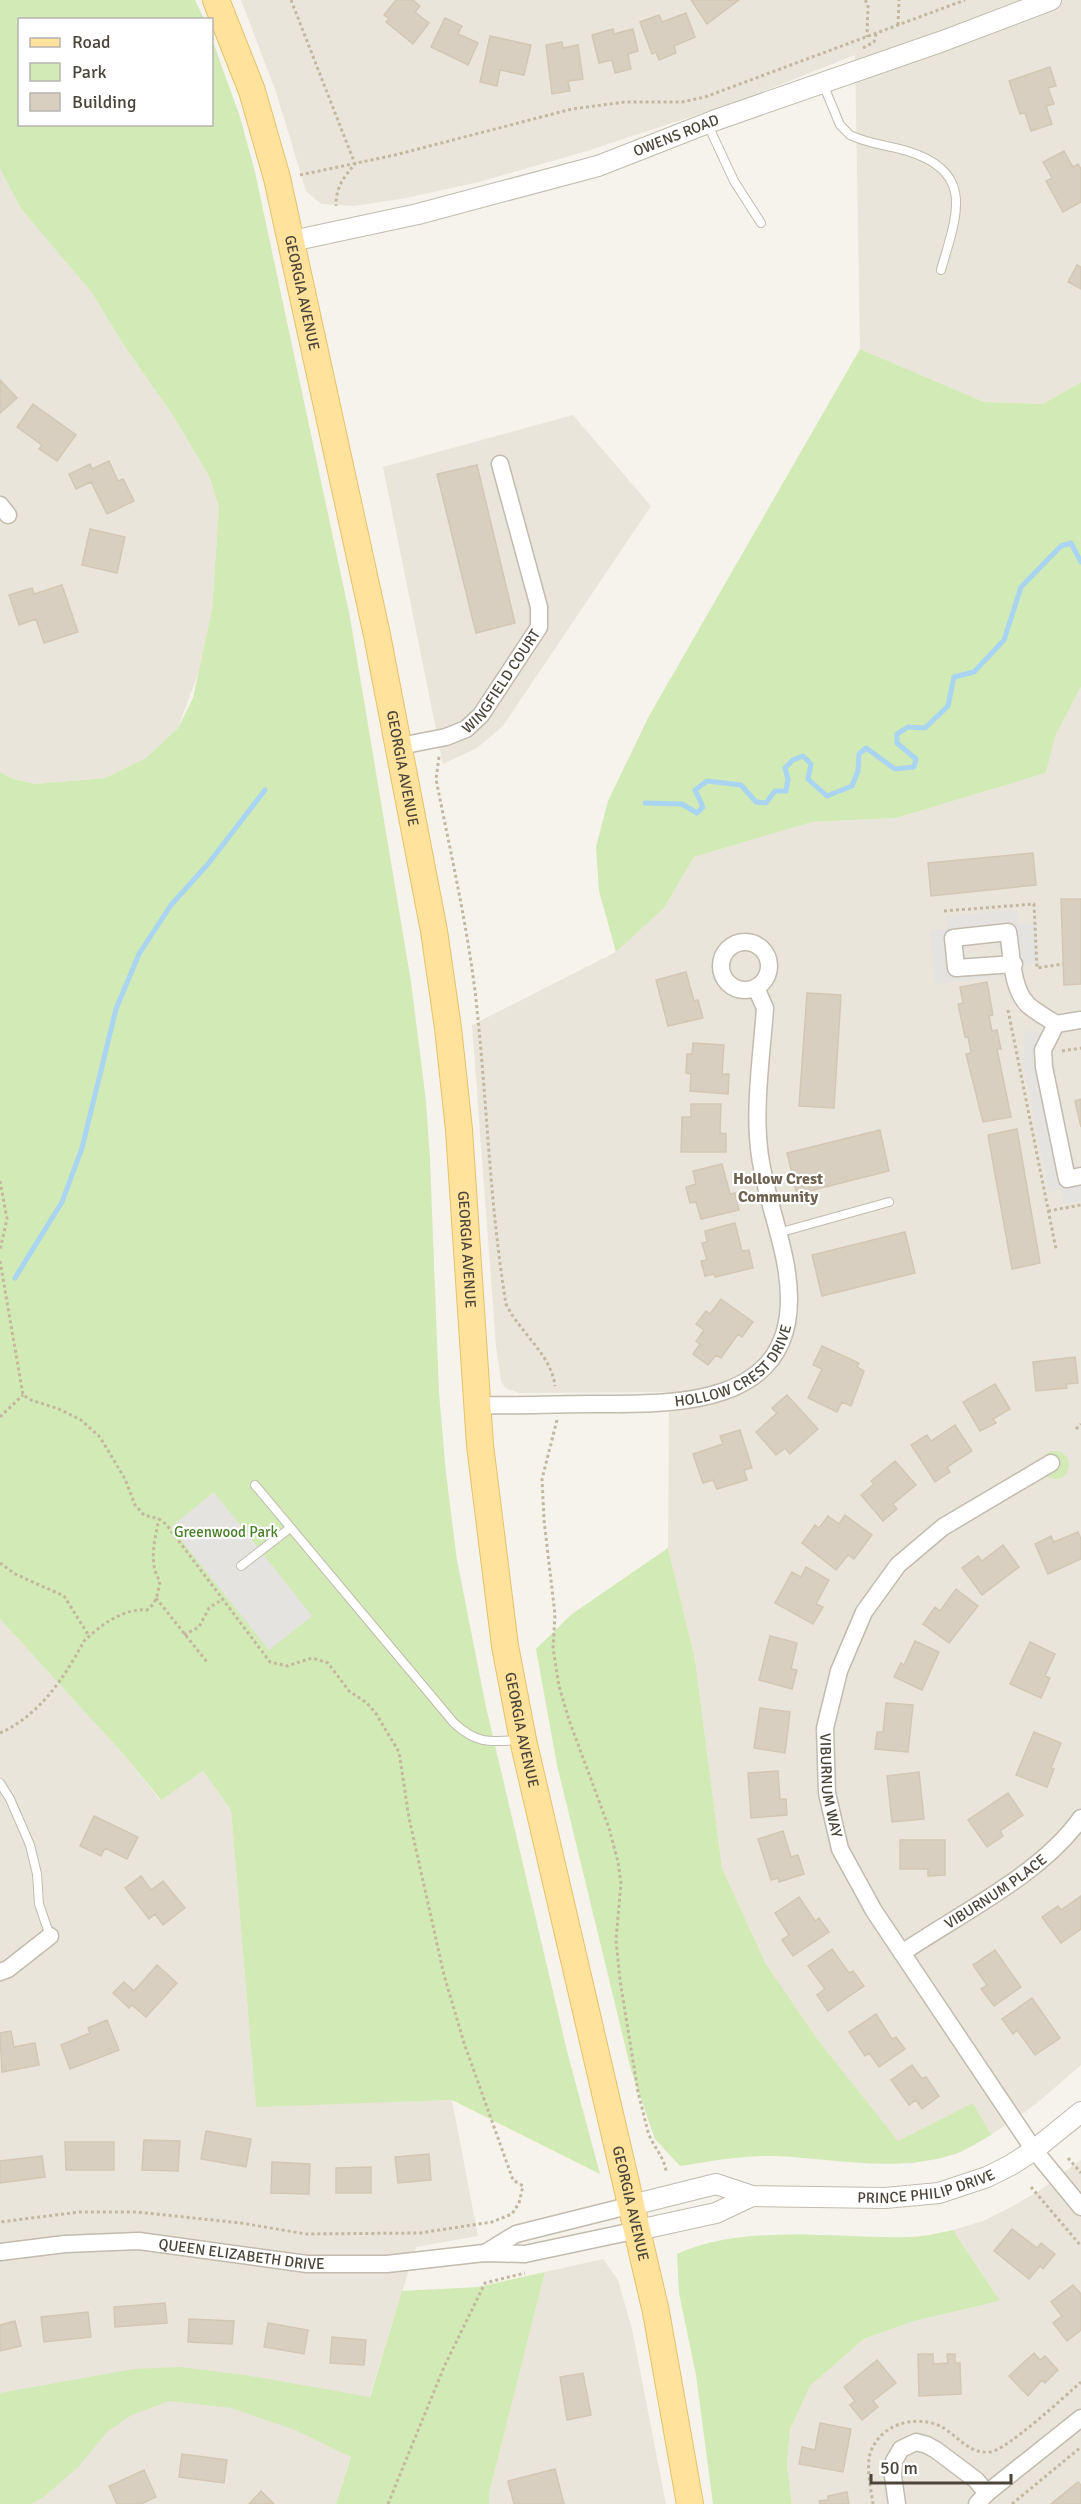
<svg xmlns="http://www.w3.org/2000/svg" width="1081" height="2504" viewBox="0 0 1081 2504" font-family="Signika,sans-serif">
	<rect width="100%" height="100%" fill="#f6f3ec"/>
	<path fill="#eae5da" d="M241,0H1081V382L1043,404L984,402L860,349L855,55L736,102L587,151L479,182L406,198L354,206L321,204L306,191L276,92Z
		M0,169L22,210L92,293L123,344L172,414L209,476L219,507L212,609L199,671L178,728L146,758L105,778L35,784L13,779L0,772Z
		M573,415L651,506L503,726L477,748L443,764L383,467Z
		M1081,687V2065L1036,2104L991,2135L956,2154L908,2164L898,2142L818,2040L766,1964L722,1868L695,1659L668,1548L669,1392L519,1393L505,1388L501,1381L496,1346L472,1025L616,952L664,908L694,857L812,822L896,818L1046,773L1056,734Z
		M0,1619L126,1757L160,1800L203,1771L231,1810L256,2106L452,2100L478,2236L416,2247L336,2504H0Z
		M1081,2160V2504H792L787,2464L790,2430L810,2386L864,2339L914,2321L1000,2301L953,2230L983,2221L1013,2206L1040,2190Z
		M603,2259L618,2280L632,2329L666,2504H489L490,2490L545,2272Z"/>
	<path fill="#d2eab5" d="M0,0H195L204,19L20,20V124H212V39L240,117L255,172L350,617L411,982L426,1101L430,1159L439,1393L446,1473L457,1560L486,1707L567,2051L600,2174L452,2100L256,2107L231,1810L203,1771L161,1800L126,1757L0,1619V772L13,779L35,784L105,778L146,758L178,728L193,698L212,609L219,507L209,476L172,414L123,344L92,293L22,210L0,169Z
		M860,349L984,402L1043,404L1081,382V687L1056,734L1046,773L896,818L812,822L694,857L664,908L616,952L599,891L596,847L608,801L649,716Z
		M1041 1465a14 14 0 1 1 28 0a14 14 0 1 1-28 0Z
		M668,1548L695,1659L722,1868L766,1964L818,2040L898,2141L973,2103L991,2135C980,2141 967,2150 955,2154C897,2173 835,2159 776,2156C744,2155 711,2161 680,2166L655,2139L631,2070L557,1765L536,1649L572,1614Z
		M953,2230L1000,2301L914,2321L864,2339L810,2386L790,2430L787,2464L792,2504H713L696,2375L679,2293L677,2254C743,2223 836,2239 908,2237C923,2237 939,2233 953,2230Z
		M545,2272L490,2490L489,2504H336L351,2457L295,2430L231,2408L169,2401L130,2416L107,2432L79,2466L43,2498L30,2504H0V2393L134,2369L180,2367L245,2375L370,2397L402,2291L478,2287Z"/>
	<path fill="#e5e3e0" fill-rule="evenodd" d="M1017,910V924L1035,923L1037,963L1022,966L1004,976L934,984L930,930L947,929L946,916ZM995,943L1002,951L997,959L970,961L965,955L964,950L969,946Z
		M1025,1030L1057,1036L1053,1049L1056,1080L1074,1163L1081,1168V1201L1064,1204L1062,1189L1049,1192L1023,1062Z
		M214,1492L312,1616L269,1650L171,1527Z"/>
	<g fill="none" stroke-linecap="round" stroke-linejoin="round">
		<path stroke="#a9d4f2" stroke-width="5" d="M645,803L682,804L697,813L703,807L695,790L707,781L741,785L756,802L766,803L775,791H786L788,779L785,768L793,760L803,756L811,764L808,779L827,796L852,786L858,771L859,754L866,748L895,769L914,767L916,759L897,743V734L908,727L925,728L948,706L954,677L974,672L1004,640L1021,587L1061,546L1071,543L1081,562
			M15,1278L62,1202L82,1148L116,1009L139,954L171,905L208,864L265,790"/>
	</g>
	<path fill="#d8cfc1" stroke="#d3c7b4" stroke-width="1.5" d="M396,0H413L420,6L415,12L429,23L413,44L386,22L389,19L384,15Z
		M691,0H739L707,24Z
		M686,13L695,37L674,46L676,53L659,60L656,52L652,54L640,22L659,15L662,22Z
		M445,18L462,26L458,34L478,43L468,65L431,47Z
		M613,29L614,34L633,29L638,51L628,54L631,69L615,73L612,60L599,63L592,35Z
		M490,36L531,45L524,75L500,70L497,86L480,82Z
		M562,42L563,48L578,45L583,79L568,81L570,91L552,94L546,45Z
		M1050,67L1056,86L1048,88L1054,104L1046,106L1052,124L1031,131L1025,113L1020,114L1009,81Z
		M1064,151L1073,167L1078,164L1081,169V202L1063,212L1046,181L1052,178L1043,162Z
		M1077,265L1081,267V289L1068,282Z
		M0,380L17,398L0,413Z
		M33,404L76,435L57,461L39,449L42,445L17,427Z
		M109,461L118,481L123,479L134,501L107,514L91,482L76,489L69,474L90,464L92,469Z
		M477,465L515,623L476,633L437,474Z
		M90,529L125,537L117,573L82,565Z
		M62,585L78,632L44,643L36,619L19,625L9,595L32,588L34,594Z
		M1033,853L1036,885L931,896L928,863Z
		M1061,899H1081V984L1064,985Z
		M686,972L694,1001L698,1000L703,1018L668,1026L656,980Z
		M987,982L993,1015L989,1016L992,1031L997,1030L1001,1049H997L1011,1117L983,1122L966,1054L971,1053L968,1036L965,1037L958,1004L963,1003L960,987Z
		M807,993L841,995L834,1108L799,1106Z
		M693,1043L724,1045L722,1074H729L728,1094L690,1091L691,1074L686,1073L687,1054H692Z
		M1081,1099V1127L1075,1101Z
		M691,1104H721L720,1133L726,1134V1152H681L682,1117H691Z
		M1017,1129L1040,1263L1012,1269L988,1135Z
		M880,1130L889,1171L797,1194L787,1153Z
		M722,1164L730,1194L735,1193L739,1210L701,1219L696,1202L690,1203L686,1187L696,1184L693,1171Z
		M735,1223L742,1251L749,1250L753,1268L715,1277L714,1274L705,1276L701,1261L707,1260L702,1243L707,1242L705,1231Z
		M905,1232L915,1273L822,1296L812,1255Z
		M721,1299L753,1322L742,1337L738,1334L721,1358L716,1355L708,1365L693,1354L700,1344L696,1341L704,1330L696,1324L706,1311L710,1314Z
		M822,1346L859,1363L857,1367L864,1371L851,1406L842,1402L837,1412L808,1398L822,1369L813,1365Z
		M1075,1357L1078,1383L1066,1384L1067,1388L1036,1391L1033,1362Z
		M995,1384L1010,1409L993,1419L996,1423L980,1431L963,1402Z
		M787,1395L818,1429L790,1454L785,1448L776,1455L756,1432L777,1413L772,1408Z
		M955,1425L972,1451L947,1467L950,1472L935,1482L911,1445L927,1435L931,1441Z
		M740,1430L752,1468L744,1470L747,1480L717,1489L713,1480L703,1483L693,1454L723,1444L720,1436Z
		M895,1461L916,1485L893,1504L897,1509L883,1521L861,1495L874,1484L871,1481Z
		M845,1515L872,1535L854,1559L848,1555L836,1570L802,1543L815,1525L819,1528L828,1516L839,1524Z
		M1078,1532L1081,1539V1559L1048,1574L1035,1544L1051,1536L1054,1542Z
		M1003,1545L1019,1567L982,1595L962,1568L978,1556L982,1561Z
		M806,1567L829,1580L816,1604L823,1607L813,1624L775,1603L792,1572L801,1577Z
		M956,1589L978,1606L949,1643L923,1624L935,1607L940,1611Z
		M770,1636L797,1643L791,1669L797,1670L792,1689L759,1680Z
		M915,1641L939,1652L922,1690L894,1677L901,1663L904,1665Z
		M1030,1642L1055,1654L1045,1676L1050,1678L1041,1698L1010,1684Z
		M886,1703L913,1705L908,1752L875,1749L877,1732H883Z
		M760,1708L790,1712L785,1753L754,1748Z
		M1034,1732L1061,1743L1051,1768L1054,1769L1047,1787L1016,1775Z
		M778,1771L780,1799H786L787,1815L751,1818L748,1773Z
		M919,1772L924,1819L892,1822L887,1776Z
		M1008,1793L1023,1815L1000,1831L1003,1836L987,1847L968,1820Z
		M94,1816L138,1837L127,1859L105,1848L101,1856L80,1846Z
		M783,1831L791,1857L798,1855L804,1874L779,1882L778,1878L771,1880L758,1839Z
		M900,1840H945V1875L928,1876V1869H900Z
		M141,1876L151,1890L163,1881L185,1908L163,1925L155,1914L149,1919L125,1888Z
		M1081,1896V1929L1061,1943L1042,1917L1058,1906L1061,1910Z
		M799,1897L815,1921L819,1918L829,1932L793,1956L782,1940L789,1935L775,1913Z
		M832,1949L849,1973L853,1971L864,1986L828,2011L817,1995L825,1989L808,1966Z
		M995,1950L1021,1987L994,2006L981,1989L987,1985L973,1965Z
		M157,1965L177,1983L146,2017L132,2005L129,2008L113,1993L124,1982L134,1991Z
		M1032,1998L1060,2038L1035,2055L1017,2030L1013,2034L1002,2019Z
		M876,2014L892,2039L896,2037L905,2049L879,2067L869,2053L865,2056L849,2032Z
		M107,2020L119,2050L70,2069L61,2045L90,2033L88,2028Z
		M11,2031L14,2047L35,2043L39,2065L2,2072L0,2033Z
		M912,2065L922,2079L926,2077L939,2096L922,2109L916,2100L909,2105L891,2080Z
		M206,2131L251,2139L246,2167L201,2159Z
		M144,2140L180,2141L178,2171L142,2170Z
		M65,2142H114V2170H66Z
		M429,2154L431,2180L398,2183L395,2157Z
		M42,2156L45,2177L0,2183V2161Z
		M272,2162L310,2164L309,2194L271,2193Z
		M371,2167V2193H336V2168Z
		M1012,2229L1037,2248L1041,2243L1055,2254L1043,2269L1040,2266L1029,2279L994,2251Z
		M1073,2285L1081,2294V2330L1067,2341L1053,2323L1062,2316L1051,2302Z
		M165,2303L167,2323L115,2327L114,2307Z
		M88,2312L91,2337L44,2342L41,2317Z
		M189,2319L234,2321L232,2344L188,2342Z
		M15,2321L21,2346L0,2351V2325Z
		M268,2323L308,2330L304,2354L264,2347Z
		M332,2337L366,2340L364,2365L330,2363Z
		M1034,2353L1040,2360L1045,2356L1058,2370L1045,2383L1042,2380L1028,2396L1009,2376Z
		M918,2354H933V2364L948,2363L947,2354H955V2363H960L961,2394L919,2396Z
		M877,2360L896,2383L873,2401L878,2407L862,2420L850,2405L855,2401L844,2387Z
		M583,2373L591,2415L567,2420L560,2377Z
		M820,2423L851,2429L843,2472L799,2464L802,2447L815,2450Z
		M182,2454L227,2460L224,2483L179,2477Z
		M555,2469L564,2504H514L508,2481Z
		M144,2470L156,2497L141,2504H117L109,2486Z
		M1078,2482L1081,2485V2504H1051Z
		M261,2491L274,2504H249Z
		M847,2492L849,2504H820L819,2501L828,2500V2496Z"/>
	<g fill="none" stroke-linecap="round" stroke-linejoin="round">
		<defs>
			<path id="service" d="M823,84L840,125L850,135C868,144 888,145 907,151C977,172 956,217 941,270
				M707,123L734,181L761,223
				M778,1233L889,1202
				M255,1485L454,1723C477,1744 489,1742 520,1740
				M241,1566L290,1528
				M0,1783L10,1799L30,1845L37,1874L39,1904L50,1936"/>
			<g id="minor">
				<path d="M0,505L8,515"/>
				<path id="s1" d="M400,746L446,737L466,729L481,715L539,627V607L500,464"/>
				<circle cx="745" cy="966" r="24"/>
				<path d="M1014,964L956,968L953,938L1008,932C1012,954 1011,988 1028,1005C1036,1012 1047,1018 1056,1024L1043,1050L1044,1067L1067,1179L1081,1176"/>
				<path d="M1056,1024L1081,1020"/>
				<path id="s2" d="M476,1405C513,1406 551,1404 589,1404C667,1404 789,1410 789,1299C789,1248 764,1199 759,1148C754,1105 762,1052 765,1008L756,988"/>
				<path id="s3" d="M1051,1463L943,1527L898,1565L864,1612L839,1671L825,1728L827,1793L840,1849L874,1911L1034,2150L1081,2207"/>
				<path id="s4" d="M902,1953C959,1914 1042,1874 1081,1818"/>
				<path d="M0,1972L8,1969L50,1936"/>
				<path id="s5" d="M0,2252L65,2244L139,2241L307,2264H387L484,2253L525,2254L638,2230"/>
				<path d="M485,2253L516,2234L632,2205"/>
				<path d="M897,2504L893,2476L894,2461L901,2449L916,2442L927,2445L936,2450L976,2480L987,2493L1081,2418"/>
				<path d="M977,2504L987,2493"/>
			</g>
			<g id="tertiary">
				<path id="s6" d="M292,241L418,214L598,166L713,121L943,41L1051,0"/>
				<path id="s7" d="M632,2205L716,2184L752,2196L885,2198L939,2193L987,2177L1011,2165L1034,2150L1081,2112"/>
				<path d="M638,2230L716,2213L752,2196"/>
			</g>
			<g id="primary">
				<path id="s8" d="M216,0L252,91L277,178L377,635L434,931L448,1028L459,1130L480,1445L505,1646L523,1740L656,2312L690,2504"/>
			</g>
		</defs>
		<use href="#service" stroke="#c2bbae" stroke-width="10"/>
		<use href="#minor" stroke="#c2bbae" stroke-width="19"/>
		<use href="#tertiary" stroke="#c2bbae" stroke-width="22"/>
		<use href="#primary" stroke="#e6c16a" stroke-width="28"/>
		<path stroke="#c4b79f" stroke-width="3" stroke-dasharray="3 3" stroke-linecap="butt" d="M291,0L355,164C343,178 336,187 336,206
			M865,0L868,5L867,37
			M898,25L899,0
			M863,48L874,42L876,34
			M300,175L395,155L572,109L625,102H682L705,97L965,0
			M439,757L436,779C450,850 466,919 475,991C487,1095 489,1201 506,1304C520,1333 551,1354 555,1386
			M944,911L1034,904L1037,968L1063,964
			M1008,1010L1056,1249
			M1062,1051L1081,1048
			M0,1181L7,1219L0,1250
			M1048,1211L1081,1205
			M0,1261L23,1395L31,1400L59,1409L81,1420L100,1437L125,1479L135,1505L144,1515L159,1519L166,1524L270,1662L287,1666L312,1658L328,1663L349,1691L367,1703L375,1712L399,1752L409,1818L444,1975L464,2043L513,2180L523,2186L519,2203L512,2214L492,2222L420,2233L306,2234L241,2223L137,2212H79L0,2222
			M0,1417L23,1395
			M557,1420L542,1479L544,1520L555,1615L553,1648L559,1686L569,1720L609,1828L618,1862L621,1883L616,1940L620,1980L638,2092L648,2132C653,2147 664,2156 666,2171
			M1076,1429L1081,1424
			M0,1563L15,1574L64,1596L89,1636
			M156,1598L207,1662
			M184,1635L199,1627L209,1608L223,1599
			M0,1733C40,1715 64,1678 84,1641C101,1625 123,1608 147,1610C157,1603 158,1592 160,1581C148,1564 155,1538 159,1519
			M1068,2158L1081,2173
			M1031,2187L1081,2246
			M388,2504L444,2367L485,2283L525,2273
			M873,2504C871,2489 866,2469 870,2454C879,2425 912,2415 938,2425C958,2434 966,2454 990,2452C1007,2450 1065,2396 1081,2382
			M1012,2504L1081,2447"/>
		<use href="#service" stroke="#fff" stroke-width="8"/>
		<use href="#minor" stroke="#fff" stroke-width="16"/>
		<use href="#tertiary" stroke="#fff" stroke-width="20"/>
		<use href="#primary" stroke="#ffe39c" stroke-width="26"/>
	</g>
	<g text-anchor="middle" stroke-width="4.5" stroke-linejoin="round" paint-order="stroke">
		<g font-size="15" fill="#4b4439" stroke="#fff">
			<text dy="5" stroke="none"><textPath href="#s6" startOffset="399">OWENS ROAD</textPath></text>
			<text dy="5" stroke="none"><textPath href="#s8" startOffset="306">GEORGIA AVENUE</textPath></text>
			<text dy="5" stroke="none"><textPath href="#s1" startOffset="128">WINGFIELD COURT</textPath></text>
			<text dy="5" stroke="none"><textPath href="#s8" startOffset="792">GEORGIA AVENUE</textPath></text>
			<text dy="5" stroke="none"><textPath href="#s8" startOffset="1278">GEORGIA AVENUE</textPath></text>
			<text dy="5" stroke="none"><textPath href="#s2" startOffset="272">HOLLOW CREST DRIVE</textPath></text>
			<text dy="5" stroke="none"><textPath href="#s8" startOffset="1762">GEORGIA AVENUE</textPath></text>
			<text dy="5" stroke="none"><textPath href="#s3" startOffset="423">VIBURNUM WAY</textPath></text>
			<text dy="5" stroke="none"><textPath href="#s4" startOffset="112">VIBURNUM PLACE</textPath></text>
			<text dy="5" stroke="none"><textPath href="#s7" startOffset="300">PRINCE PHILIP DRIVE</textPath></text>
			<text dy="5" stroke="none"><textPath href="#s8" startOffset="2248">GEORGIA AVENUE</textPath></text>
			<text dy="5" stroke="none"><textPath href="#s5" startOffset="243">QUEEN ELIZABETH DRIVE</textPath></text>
		</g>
		<g font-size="15" fill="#4a7f2a" stroke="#fff">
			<text x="226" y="1537">Greenwood Park</text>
		</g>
		<g font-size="16" font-weight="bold" fill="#6e6250" stroke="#fff">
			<text x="778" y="1184">Hollow Crest<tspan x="778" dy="18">Community</tspan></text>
		</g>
	</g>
	<rect x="18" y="18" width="195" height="108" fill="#ffffff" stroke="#b7b4b0" stroke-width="1.5"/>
	<rect x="30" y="38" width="30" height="9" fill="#ffe39c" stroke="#b7b4b0" stroke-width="1.5"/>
	<text x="72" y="48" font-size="18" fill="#4b4439">Road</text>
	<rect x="30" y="63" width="30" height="18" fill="#d2eab5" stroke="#b7b4b0" stroke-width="1.5"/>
	<text x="72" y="78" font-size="18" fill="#4b4439">Park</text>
	<rect x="30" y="93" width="30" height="18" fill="#d8cfc1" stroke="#b7b4b0" stroke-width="1.5"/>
	<text x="72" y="108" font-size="18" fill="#4b4439">Building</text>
	<path d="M871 2474v9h140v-9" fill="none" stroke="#4b4439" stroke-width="3"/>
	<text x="880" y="2474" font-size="18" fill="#4b4439" stroke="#ffffff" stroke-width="4.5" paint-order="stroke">50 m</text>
</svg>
